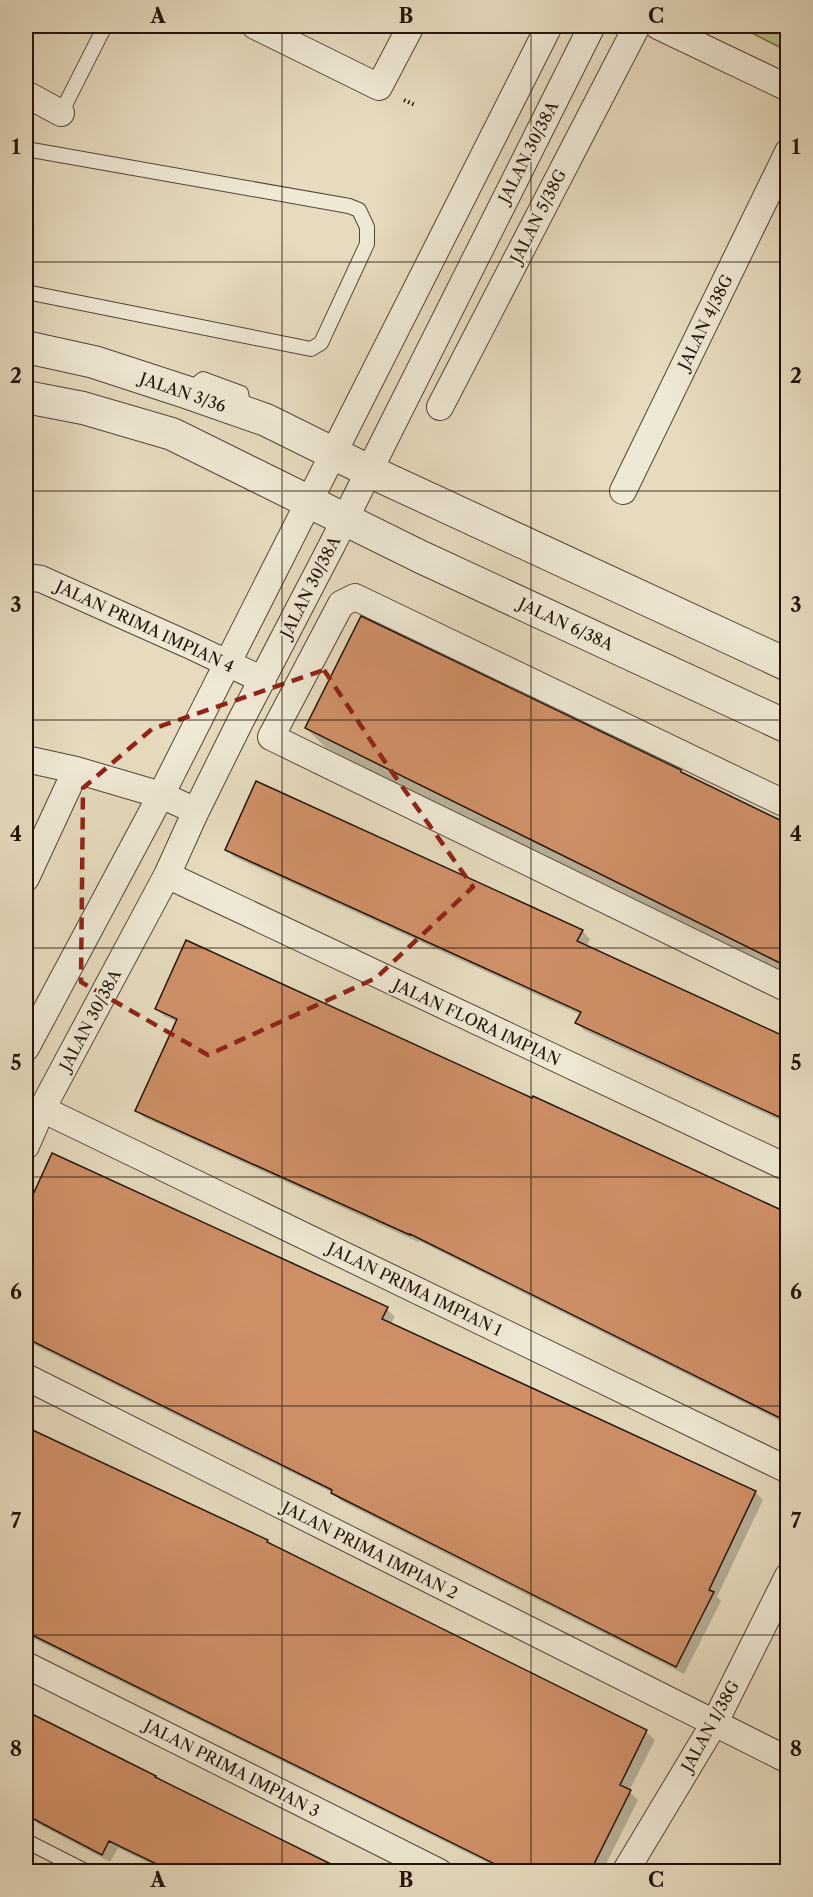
<svg xmlns="http://www.w3.org/2000/svg" width="813" height="1897" viewBox="0 0 813 1897" font-family="'Libre Caslon Text',serif">
	<defs>
		<pattern id="cemetery-stones" width="16" height="16" patternUnits="userSpaceOnUse" patternTransform="scale(1.5)"><rect width="16" height="16" fill="#bdbe8c"/><path d="M2 7V4a2 2 0 0 1 4 0v3zM10 15v-3a2 2 0 0 1 4 0v3z" fill="#a2a277"/></pattern>
	</defs>
	<rect width="100%" height="100%" fill="#e6dbbe"/>
	<filter id="stains"><feTurbulence type="fractalNoise" baseFrequency=".00333" numOctaves="4"/><feColorMatrix values="0 0 0 0 .2 0 0 0 0 .09 0 0 0 0 .02 0 0 0 .5 -.17"/></filter>
	<radialGradient id="worn" r=".72"><stop offset=".6" stop-color="#630" stop-opacity="0"/><stop offset="1" stop-color="#630" stop-opacity=".3"/></radialGradient>
	<path fill="url(#cemetery-stones)" stroke="#70684b" stroke-width="1.5" d="M738,26H787V51Z"/>
	<path fill="#0003" d="M306,728L684,775L788,826V976L326,748Z
		M226,849L582,931L590,939L586,947L788,1039V1124L585,1031L577,1023L581,1015L234,857Z
		M156,1008L788,1214V1425L419,1241L418,1242L145,1118L136,1110L177,1022L164,1016Z
		M53,1155L387,1309L395,1317L391,1324L755,1492L763,1500L717,1597L721,1601L684,1674L341,1501L333,1493L26,1341V1214Z
		M26,1429L267,1542L272,1546L646,1732L655,1740L629,1791L638,1800L602,1872H506L26,1635Z
		M26,1713L155,1777L344,1872H167L118,1848L110,1862L38,1824L30,1815L31,1806L26,1803Z"/>
	<path fill="#cf9068" stroke="#24130a" stroke-width="1.5" d="M361,616L681,770V772L788,824V967L305,728Z
		M256,781L583,930L577,941L788,1038V1121L575,1023L581,1012L225,850Z
		M186,940L532,1098L533,1096L788,1213V1422L410,1234V1235L135,1111L177,1019L155,1009Z
		M52,1153L388,1307L382,1319L756,1491L709,1590L714,1592L676,1667L331,1493L332,1490L26,1338V1210Z
		M26,1427L268,1540L267,1542L647,1730L620,1785L631,1790L590,1872H511L26,1632Z
		M26,1711L156,1776L155,1777L347,1872H173L109,1841L102,1855L28,1816L30,1802L26,1800Z"/>
	<g fill="none" stroke-linecap="round" stroke-linejoin="round">
		<defs>
			<path id="service" d="M61,113L105,26
				M26,149L349,206L359,210L367,227V244L321,343L311,349L26,292
				M188,391L203,379L241,393L244,411
				M26,1841L87,1872"/>
			<path id="minor" d="M255,26L379,87L411,26
				M658,26L788,88
				M26,94L61,113
				M440,407L637,26
				M623,491L788,152
				M26,577L41,579L191,646L263,680
				M26,759L76,770L161,795L196,811
				M788,805L355,597L341,604L271,737L788,989
				M167,875L788,1168
				M26,878L76,770
				M26,1048L161,795L549,26
				M42,1109L788,1470
				M26,1146L42,1109L167,875L196,811L240,722L332,545L592,26
				M26,1377L788,1760
				M26,1665L439,1872
				M625,1872L715,1722L788,1576"/>
			<path id="tertiary" d="M26,347L94,362L186,392L266,420L369,471L788,665
				M26,397L83,408L172,434L421,557L788,727"/>
		</defs>
		<use href="#service" stroke="#544537" stroke-width="16"/>
		<use href="#minor" stroke="#544537" stroke-width="28"/>
		<use href="#tertiary" stroke="#544537" stroke-width="34"/>
		<path stroke="#24130a" stroke-width="4" stroke-dasharray="1.5 3" stroke-linecap="butt" d="M404,100L415,105"/>
		<use href="#service" stroke="#efe8d5" stroke-width="14"/>
		<use href="#minor" stroke="#efe8d5" stroke-width="26"/>
		<use href="#tertiary" stroke="#efe8d5" stroke-width="32"/>
	</g>
	<path fill="none" stroke="#8f2418" stroke-width="4.5" stroke-dasharray="12 8" stroke-linejoin="round" d="M324,670L387,765L473,887L376,978L208,1055L81,982L83,788L152,729Z"/>
	<path fill="none" stroke="#24130a" stroke-width="1.5" stroke-opacity="0.55" d="M282,26V1872M531,26V1872M26,262H788M26,491H788M26,720H788M26,948H788M26,1177H788M26,1406H788M26,1635H788"/>
	<g text-anchor="middle" stroke-width="4.5" stroke-linejoin="round" paint-order="stroke">
		<g font-size="16" fill="#24130a" stroke="#efe8d5">
			<text transform="translate(528 152) rotate(-63)" y="6">JALAN 30/38A</text>
			<text transform="translate(538 216) rotate(-63)" y="6">JALAN 5/38G</text>
			<text transform="translate(705 322) rotate(-64)" y="6">JALAN 4/38G</text>
			<text transform="translate(183 392) rotate(19)" y="6">JALAN 3/36</text>
			<text transform="translate(310 587) rotate(-63)" y="6">JALAN 30/38A</text>
			<text transform="translate(566 624) rotate(25)" y="6">JALAN 6/38A</text>
			<text transform="translate(145 626) rotate(25)" y="6">JALAN PRIMA IMPIAN 4</text>
			<text transform="translate(90 1020) rotate(-62)" y="6">JALAN 30/38A</text>
			<text transform="translate(477 1022) rotate(25)" y="6">JALAN FLORA IMPIAN</text>
			<text transform="translate(415 1289) rotate(26)" y="6">JALAN PRIMA IMPIAN 1</text>
			<text transform="translate(370 1550) rotate(27)" y="6">JALAN PRIMA IMPIAN 2</text>
			<text transform="translate(710 1726) rotate(-61)" y="6">JALAN 1/38G</text>
			<text transform="translate(232 1768) rotate(27)" y="6">JALAN PRIMA IMPIAN 3</text>
		</g>
	</g>
	<rect width="813" height="1897" fill="none" stroke="#e6dbbe" stroke-width="66"/>
	<rect x="33" y="33" width="747" height="1831" fill="none" stroke="#24130a" stroke-width="2"/>
	<g font-size="20" text-anchor="middle" font-weight="bold" fill="#24130a">
		<text x="158" y="23">A</text>
		<text x="406" y="23">B</text>
		<text x="656" y="23">C</text>
		<text x="16" y="154">1</text>
		<text x="796" y="154">1</text>
		<text x="16" y="383">2</text>
		<text x="796" y="383">2</text>
		<text x="16" y="612">3</text>
		<text x="796" y="612">3</text>
		<text x="16" y="841">4</text>
		<text x="796" y="841">4</text>
		<text x="16" y="1070">5</text>
		<text x="796" y="1070">5</text>
		<text x="16" y="1299">6</text>
		<text x="796" y="1299">6</text>
		<text x="16" y="1528">7</text>
		<text x="796" y="1528">7</text>
		<text x="16" y="1756">8</text>
		<text x="796" y="1756">8</text>
		<text x="158" y="1887">A</text>
		<text x="406" y="1887">B</text>
		<text x="656" y="1887">C</text>
	</g>
	<rect width="100%" height="100%" filter="url(#stains)"/>
	<rect width="100%" height="100%" fill="url(#worn)"/>
</svg>
